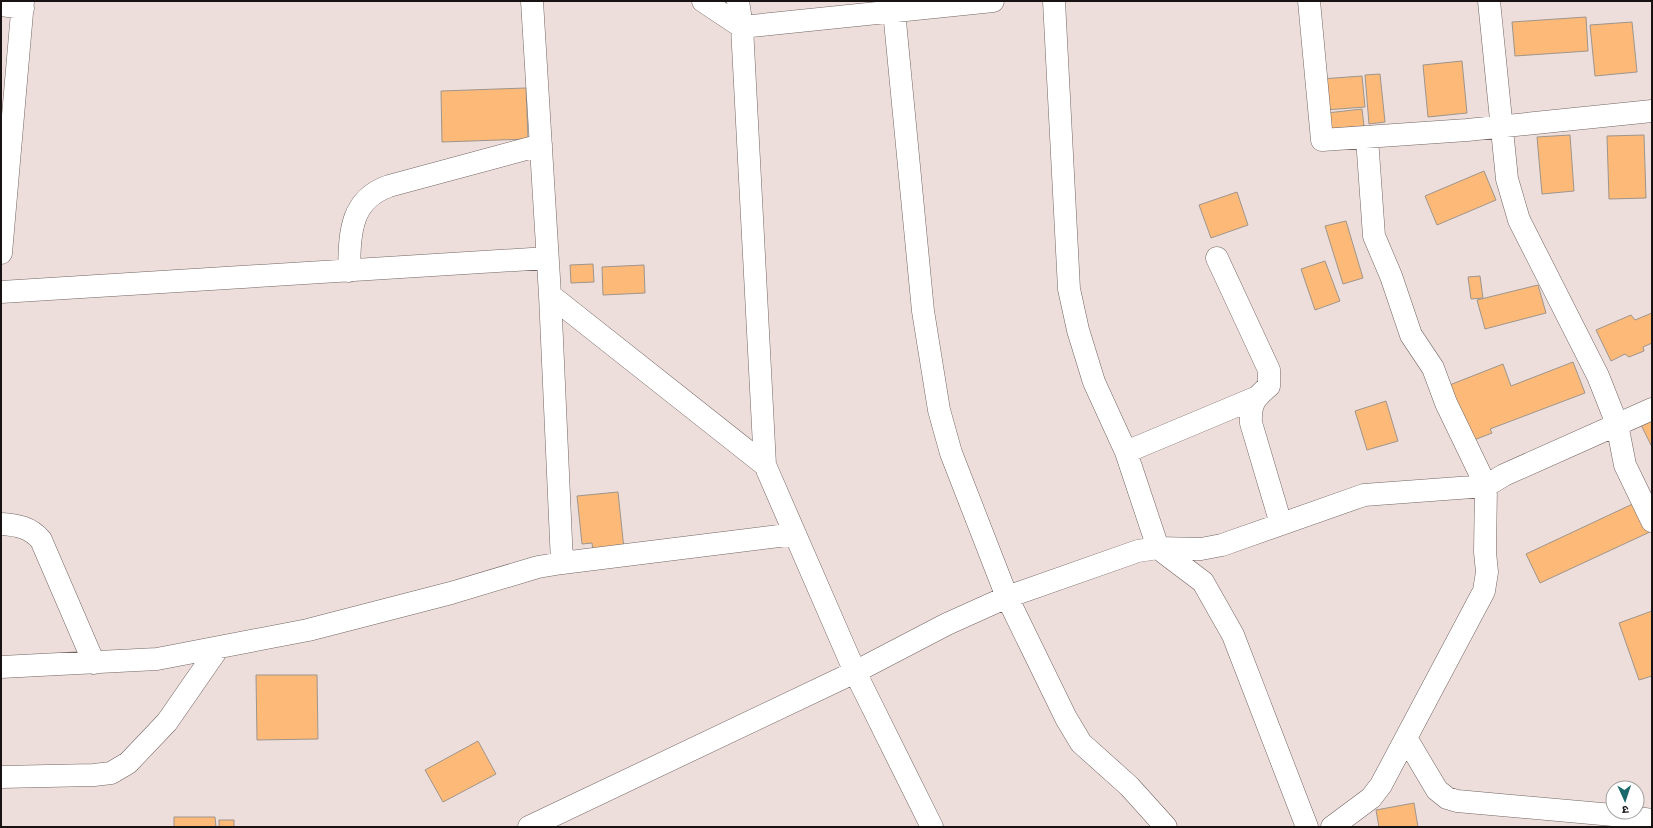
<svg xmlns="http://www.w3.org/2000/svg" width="1653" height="828" viewBox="0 0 1653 828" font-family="Inter,'Noto Sans Devanagari',sans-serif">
	<rect width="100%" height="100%" fill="#eededb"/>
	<path fill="#fcb977" stroke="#9e958c" d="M1586,17L1588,51L1515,56L1512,22Z
		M1632,22L1637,72L1595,76L1590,25Z
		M1462,61L1467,113L1428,117L1423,65Z
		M1380,74L1385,122L1369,124L1365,75Z
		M1362,76L1365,107L1325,110L1321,79Z
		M526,88L528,139L442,142L441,91Z
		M1362,109L1364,126L1328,129L1327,113Z
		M1570,135L1574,191L1542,194L1537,137Z
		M1644,135L1646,198L1609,199L1607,136Z
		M1484,171L1496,200L1437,225L1425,196Z
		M1237,192L1248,225L1211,238L1199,205Z
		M1346,221L1363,278L1343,284L1325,226Z
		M1325,261L1340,301L1315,310L1301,269Z
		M593,264L594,282L571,283L570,265Z
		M644,265L645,293L603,295L602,267Z
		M1480,276L1483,298L1471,299L1468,277Z
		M1538,285L1546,313L1485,329L1477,300Z
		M1652,313V343L1643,347L1644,351L1629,357L1625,354L1611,361L1596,330L1631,315L1635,320Z
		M1573,362L1585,393L1490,429L1492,433L1469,442L1447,386L1503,364L1511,386Z
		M1386,401L1398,441L1367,450L1355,411Z
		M1652,419V447L1641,425Z
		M618,492L624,549L593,552L592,543L582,544L577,496Z
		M1639,501L1652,531L1540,583L1526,554Z
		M1652,611V676L1639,680L1619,623Z
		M256,675H317L318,739L257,740Z
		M478,741L496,774L443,802L425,770Z
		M1414,803L1418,827H1379L1376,810Z
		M174,817H215L216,827H174Z
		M219,820H234V827H219Z"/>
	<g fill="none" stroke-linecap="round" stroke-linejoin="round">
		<defs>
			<path id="street" d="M532,1L550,295L562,563
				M703,1L742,27L993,1
				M738,1L742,27L765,465L855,672L932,827
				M1054,1L1069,289L1078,330L1094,382L1126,452L1158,548L1203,582L1233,635L1307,827
				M1309,1L1322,140L1467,130L1652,111
				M1489,1L1507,179L1519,220L1598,376L1617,424L1625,465L1652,521
				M1,5L23,8
				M894,11L923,311L939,410L951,453L1007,597L1066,718L1081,743L1129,786L1166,827
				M1,253L23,1
				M1217,258L1269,370V386C1255,398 1250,403 1251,423L1281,524
				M349,271C350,235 349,200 389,186L541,145
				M1,292L547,258
				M550,295L765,465
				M1126,452L1255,398
				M1,524C17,525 30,527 41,540L94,663
				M1,667L157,659L308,630L451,593L538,567L562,563L795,534
				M1406,738L1437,790L1447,798L1457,801L1624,816L1652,820
				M1,777L94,775L111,773L128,763L167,722L219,647
				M529,827L855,672L947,624L1007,597L1138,551L1158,548L1201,549L1222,545L1364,495L1486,486L1504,475L1652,409
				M1332,827L1371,798L1381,785L1484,591L1487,572L1485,552L1486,486L1446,403L1433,368L1411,335L1391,276L1374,236L1367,138"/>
		</defs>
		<use href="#street" stroke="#726562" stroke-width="23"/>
		<use href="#street" stroke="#fff" stroke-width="22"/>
	</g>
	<rect width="1653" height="828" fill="none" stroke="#181312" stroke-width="4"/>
	<g transform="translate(1625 800) rotate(177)"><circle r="19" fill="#ffffff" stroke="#a3a1a0"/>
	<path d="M0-3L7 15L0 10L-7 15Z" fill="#1b686c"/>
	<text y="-6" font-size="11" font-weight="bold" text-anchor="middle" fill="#181312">उ</text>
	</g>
</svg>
